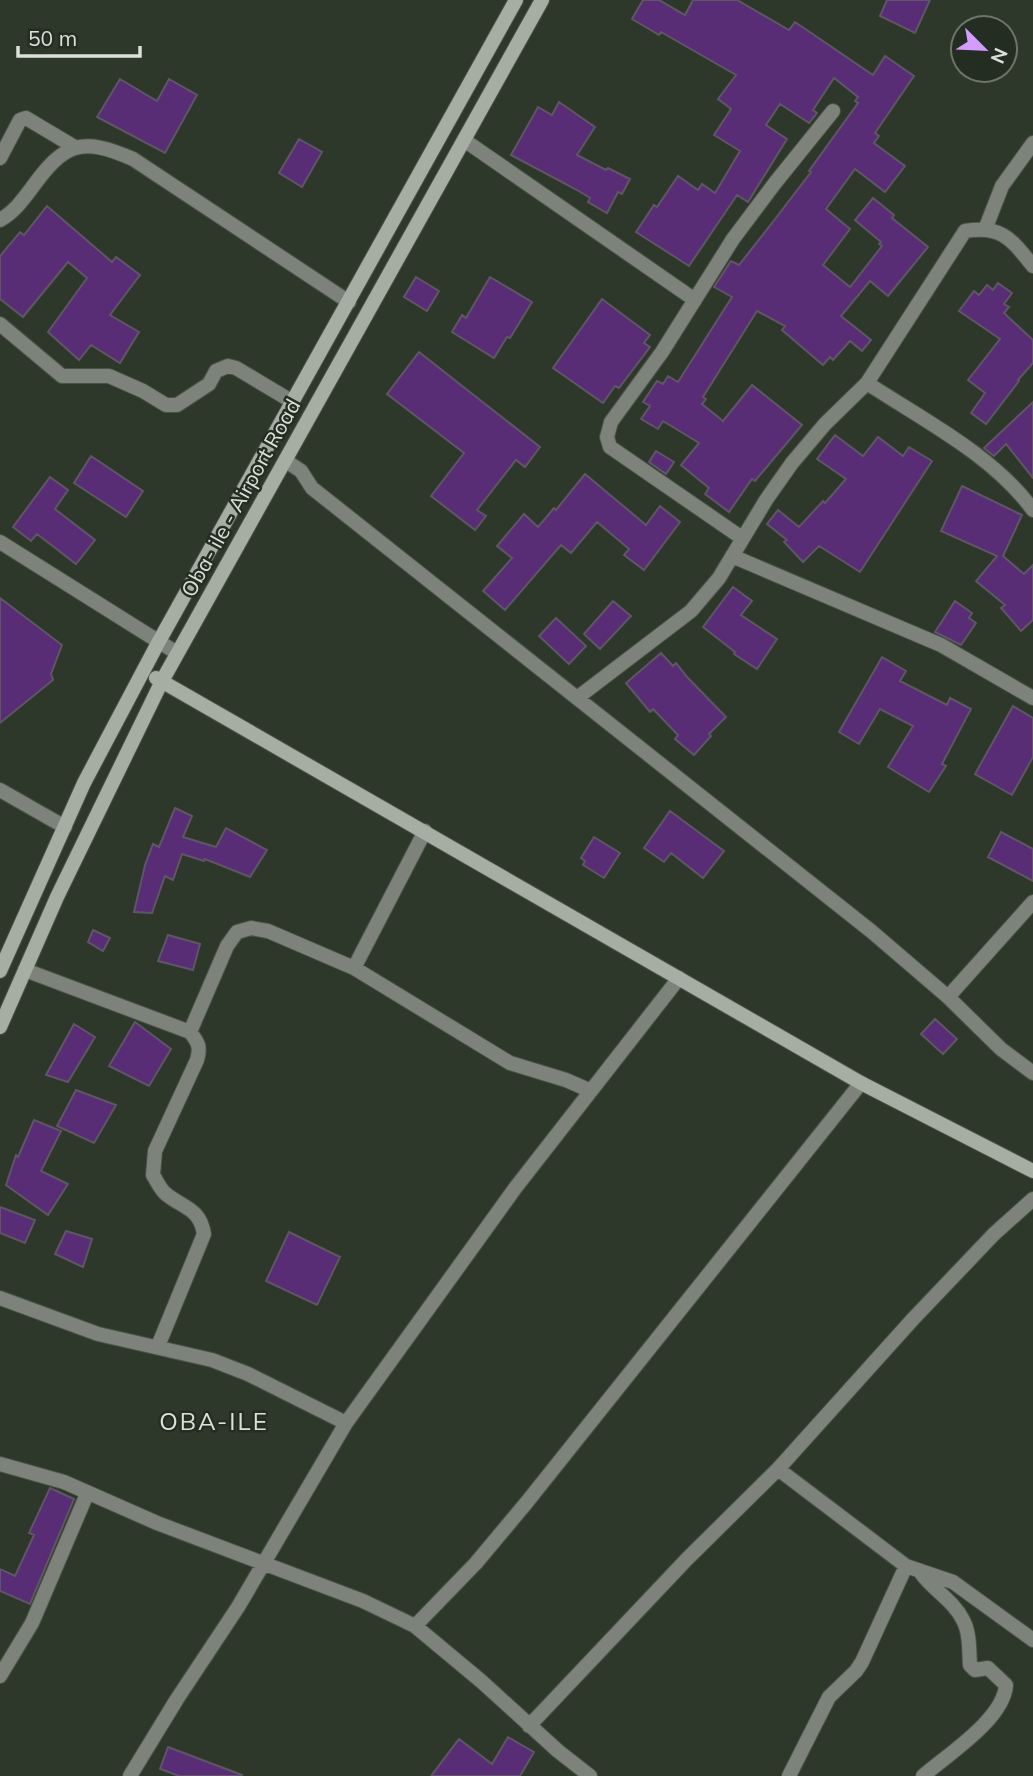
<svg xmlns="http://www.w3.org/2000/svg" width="1033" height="1776" viewBox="0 0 1033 1776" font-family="Mulish,sans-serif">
	<rect width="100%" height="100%" fill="#2d372a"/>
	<path fill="#592d76" stroke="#5e5665" stroke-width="2" d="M643,0H659L685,15L693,0H737L789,30L795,22L873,75L885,56L914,76L875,133L879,136L874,143L905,166L885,192L855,169L826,209L850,229L823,265L850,287L882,246L879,244L881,242L855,220L873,198L894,215L892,218L928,247L888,296L870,281L841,316L871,340L862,351L850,341L833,360L830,357L823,365L782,330L785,326L757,311L703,397L706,399L702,404L723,421L752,385L802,425L755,481L752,479L729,512L705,494L709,488L681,465L699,443L663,421L658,429L641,419L650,406L643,402L657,381L663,384L668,376L678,382L732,297L714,287L731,261L739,265L772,223L811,172L809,171L858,103L855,101L858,97L834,78L813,110L817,113L809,123L780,104L766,125L787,139L748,202L737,195L689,266L636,232L654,205L657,207L678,176L698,190L702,184L715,193L740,151L714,135L731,109L718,99L736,75L661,32L659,35L632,19Z
		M887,0H930L915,33L880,16Z
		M120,79L157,101L169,79L197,95L165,153L97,117Z
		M559,102L595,127L577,155L606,170L608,168L630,179L622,194L618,192L607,213L588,202L590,198L577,190L511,155L538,107L552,115Z
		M299,139L322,152L302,187L279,173Z
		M47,206L112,262L116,257L140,275L110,315L139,332L120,363L91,345L79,360L48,332L87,278L68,262L23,317L0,299V256L20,232L24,235Z
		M416,277L439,291L427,311L404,297Z
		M490,277L532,302L510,338L507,337L494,358L452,332L462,315L466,318Z
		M998,283L1012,293L1004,304L1009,307L1004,313L1033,340V363L1018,380L1019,381L986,424L971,413L985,393L968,380L1000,339L959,311L974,291L979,295L987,285L993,290Z
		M602,299L650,335L644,343L650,347L619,388L615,386L603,403L553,368Z
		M419,352L540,447L525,467L516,460L477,510L486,516L475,530L431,496L464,453L387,394Z
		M1033,402V478L1006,444L994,456L984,448Z
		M835,435L863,456L878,437L903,456L909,447L932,461L860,572L819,546L803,562L784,542L787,540L767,524L778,510L799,527L823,501L825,503L846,479L817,459Z
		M656,451L674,462L666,474L649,462Z
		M91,456L143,491L126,517L74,483Z
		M585,474L646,525L660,506L680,522L644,570L624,555L629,549L597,522L571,553L561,545L505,610L483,591L512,558L497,546L524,514L538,527L554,508L556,510Z
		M50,477L68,490L55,509L95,540L76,564L37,534L31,541L13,527Z
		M962,486L1022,515L1003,556L1024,574L1033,565V620L1021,631L1001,608L1005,605L976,581L997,556L941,531Z
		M733,587L752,601L741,615L777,639L757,669L734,654L735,652L703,627Z
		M0,598L62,645L51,674L53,680L0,723Z
		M613,601L631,616L600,649L584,634Z
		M955,601L972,613L969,618L976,623L961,645L935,632Z
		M556,618L586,646L569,664L539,636Z
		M661,653L673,666L676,663L688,678L726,717L709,734L711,736L694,755L675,739L678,735L653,709L650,712L626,683Z
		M882,657L906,671L900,681L947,705L950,698L971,709L942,764L946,766L929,792L888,767L913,726L880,709L859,744L839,732Z
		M1013,706L1033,718V757L1012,795L975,774Z
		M175,808L192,816L183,837L216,847L226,828L267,850L250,877L205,859L204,861L182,854L173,880L165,876L152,913L134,912L145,865L153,844L159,847Z
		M670,811L724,851L703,878L671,853L664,862L644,848Z
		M1001,832L1033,849V881L988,857Z
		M594,837L620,853L604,878L583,865L585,861L581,858Z
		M93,930L110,938L103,951L88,942Z
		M168,935L200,944L193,970L158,961Z
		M935,1019L957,1039L943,1054L921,1034Z
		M135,1022L171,1049L149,1086L109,1066Z
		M74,1024L95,1037L68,1082L46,1075Z
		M76,1090L116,1105L94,1143L57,1126Z
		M34,1120L61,1131L41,1171L68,1184L48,1215L6,1185L16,1155L18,1157Z
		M0,1207L35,1220L25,1243L0,1233Z
		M66,1231L92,1239L83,1267L55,1254Z
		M289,1232L340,1257L317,1305L266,1281Z
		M50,1488L74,1499L30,1604L0,1591V1569L15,1576L34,1535L29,1533Z
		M508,1737L534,1752L520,1776H431L459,1739L492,1764Z
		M168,1747L242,1775L241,1776H179L160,1769Z"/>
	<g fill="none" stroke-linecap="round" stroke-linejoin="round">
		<defs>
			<path id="street" d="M464,140L695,300
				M0,158L20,120L26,118L73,146
				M0,220C14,212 22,201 31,189C64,143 81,136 133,159L349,302
				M986,227L1002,186L1033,143
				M0,324L62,376H109L143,391L166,405H177L209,384L216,371L228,366L236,368L293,402
				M867,383C923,420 993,455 1033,510
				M286,461L301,471L312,488L871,931L948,997L1001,1049L1033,1073
				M742,538L610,447L607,437L611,422L662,352L733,239L775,183L833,111
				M0,542L177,653
				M732,556L941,645L1033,698
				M577,698L691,611L719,578L766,500L792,463L825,424L867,383L965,231C1002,225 1011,239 1033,266
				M0,790L65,827
				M354,968L425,831
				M25,970L190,1032C198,1042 201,1047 197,1060L155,1151L153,1175C157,1181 160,1189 166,1194C183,1208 200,1208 204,1234L158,1346
				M948,997L1033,902
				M190,1032L227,946L237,932L251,928L268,931L354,968L510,1063L566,1080L591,1091
				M0,1298L98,1334L212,1360L248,1374L346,1423
				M0,1464L64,1482L157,1523L363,1601L415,1626L481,1681L558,1751L590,1776
				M778,1469L906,1566L953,1582L1033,1640
				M921,1573C933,1590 954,1601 963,1620C970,1633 969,1650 970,1665L975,1670L988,1668L1006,1685C1004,1719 947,1755 923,1776
				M415,1626L476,1563L527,1502L861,1083
				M0,1676L32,1623L87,1494
				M529,1726L687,1559L778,1469L913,1319L994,1234L1033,1199
				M130,1776L177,1699L238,1607L346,1423L516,1187L679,978
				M789,1776L829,1697L856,1671L862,1662L906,1566"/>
			<path id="secondary" d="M156,678L861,1083L1033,1171
				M0,971L84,783L158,643L516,0
				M0,1027L57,897L162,681L542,0"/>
		</defs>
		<use href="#street" stroke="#495246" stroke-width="16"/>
		<use href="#secondary" stroke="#495246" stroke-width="16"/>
		<use href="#street" stroke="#7d827b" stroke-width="14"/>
		<use href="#secondary" stroke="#a6aea3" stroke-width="14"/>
	</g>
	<g text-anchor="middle" stroke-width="5" stroke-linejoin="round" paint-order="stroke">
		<g font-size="21" fill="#dbe1d9" stroke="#242d21">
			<text transform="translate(241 498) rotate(-61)" y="7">Oba- ile - Airport Road</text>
		</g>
		<g font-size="24" letter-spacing="2" fill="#dbe1d9" stroke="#242d21">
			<text x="214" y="1430">OBA-ILE</text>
		</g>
	</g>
	<g transform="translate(984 49) rotate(114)"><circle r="33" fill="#242d21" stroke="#6d756b" stroke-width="2"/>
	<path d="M0-5L12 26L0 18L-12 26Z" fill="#d39cfd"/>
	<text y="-10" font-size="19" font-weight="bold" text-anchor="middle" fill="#dbe1d9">N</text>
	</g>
	<path d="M18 46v10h122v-10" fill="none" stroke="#dbe1d9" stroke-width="3.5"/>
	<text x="28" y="46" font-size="21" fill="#dbe1d9" stroke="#242d21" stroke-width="5" paint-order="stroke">50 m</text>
</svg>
